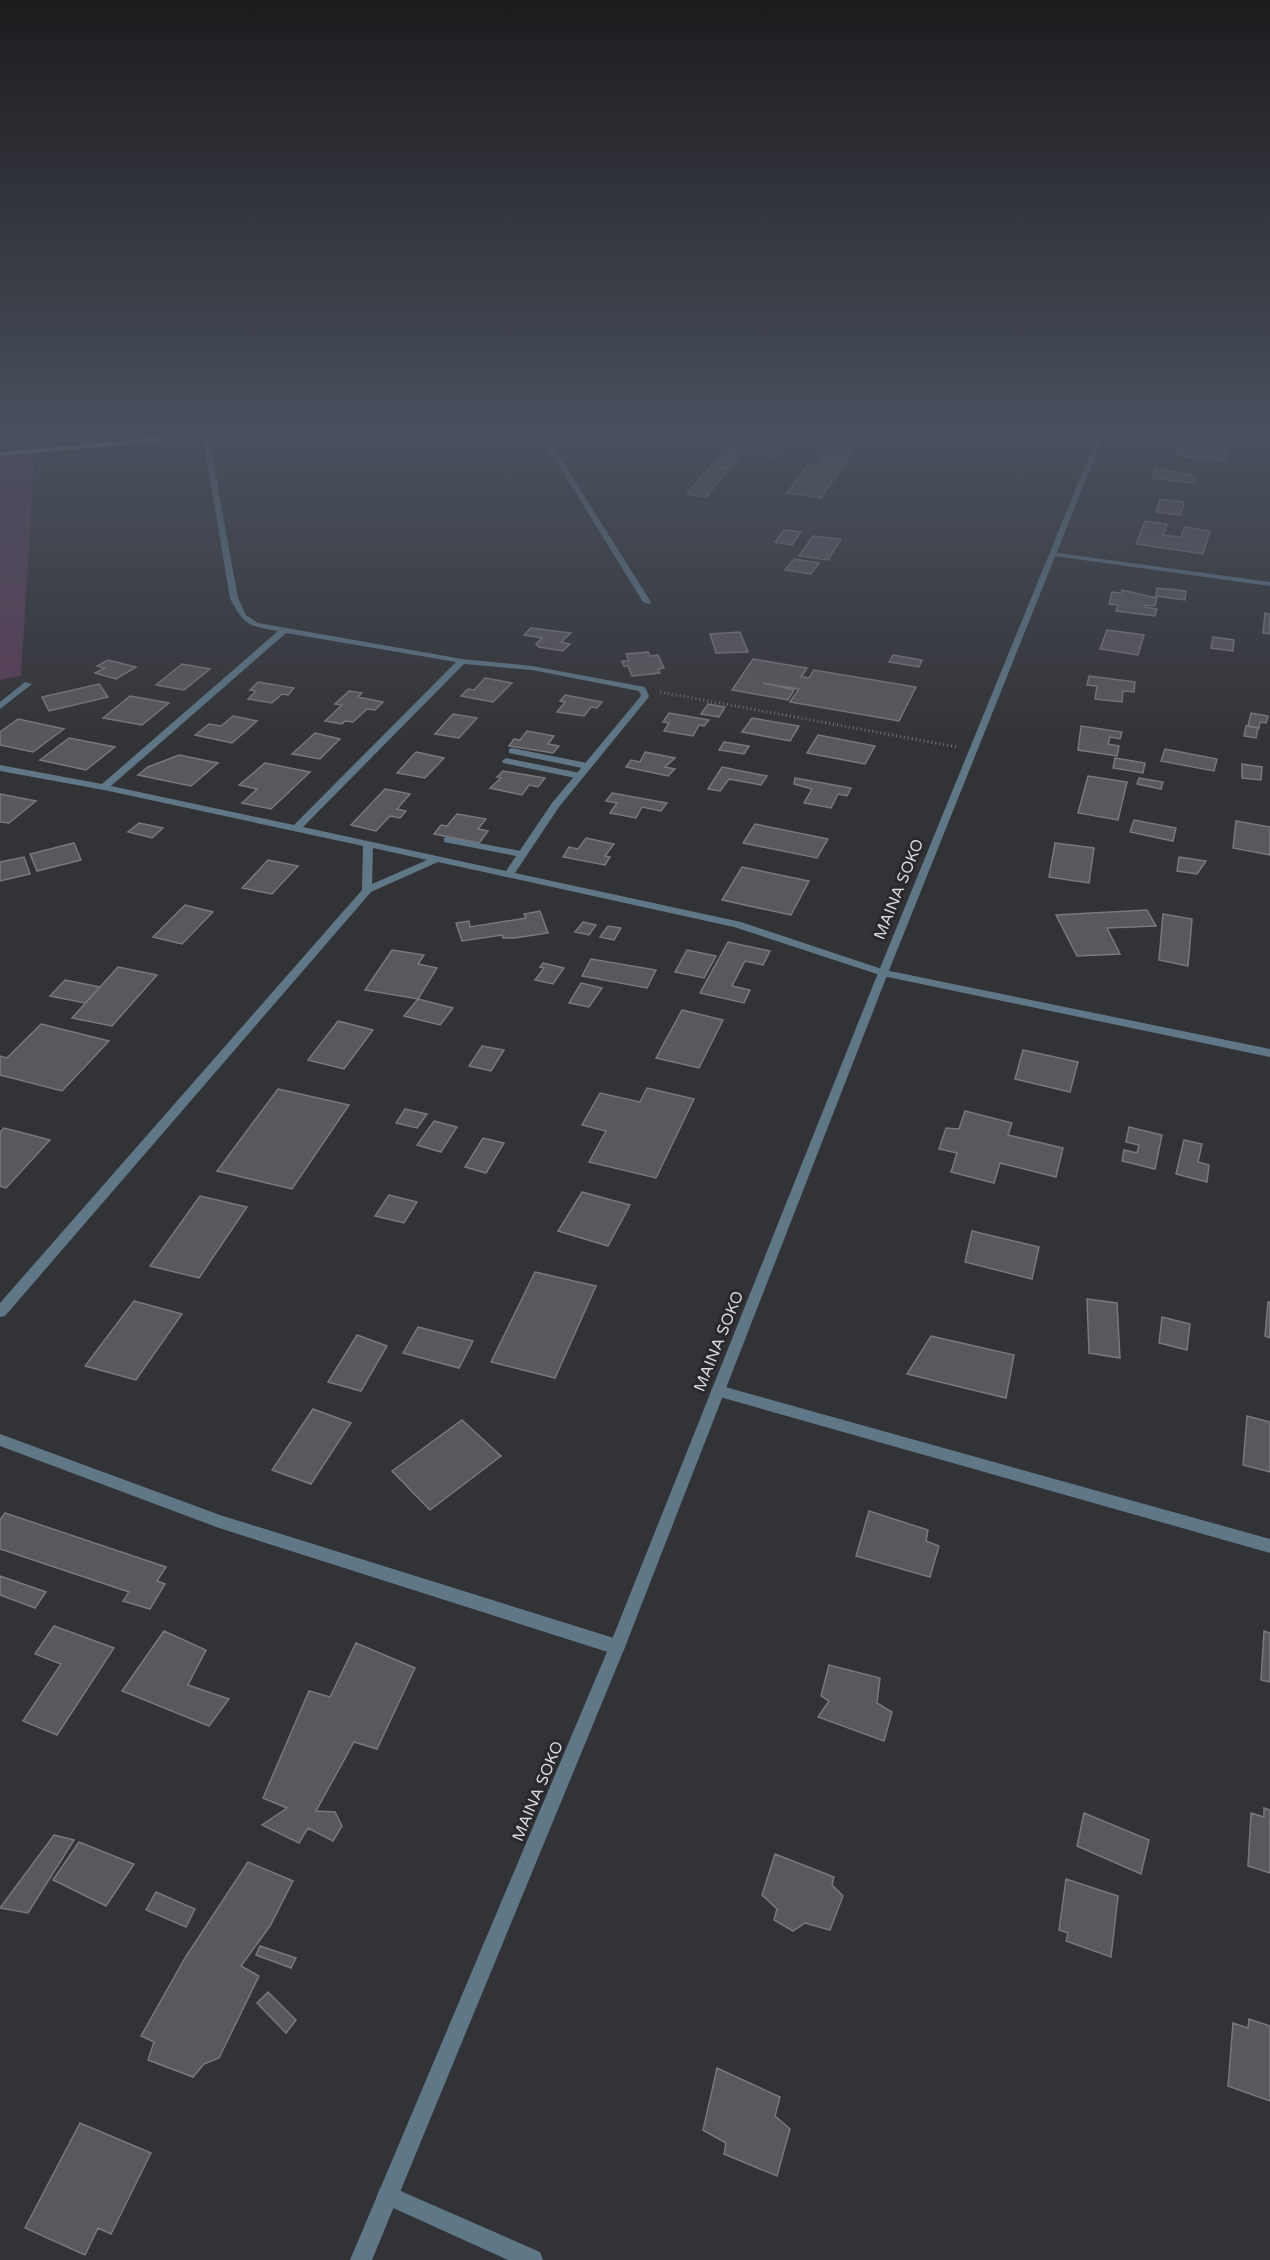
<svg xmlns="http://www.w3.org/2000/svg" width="1270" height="2260" viewBox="0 0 1270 2260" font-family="'Varela Round',sans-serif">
	<rect width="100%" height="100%" fill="#323336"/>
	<path fill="#593d55" d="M35,454L21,676L0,680V457Z"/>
	<path fill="#59585c" stroke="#79787c" stroke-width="1.5" d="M739,432H746L756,433L750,441L732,439Z
		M838,432L863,434L847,460L816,457L830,436H835Z
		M730,440L785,446L777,457L721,450Z
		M1180,440L1228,446L1225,461L1176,455Z
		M725,451L741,454L729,468L712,465Z
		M824,457L847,460L821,498L787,493L808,464L819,465Z
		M711,466L729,469L706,497L687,494Z
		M1155,468L1195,476L1194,483L1153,478Z
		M1160,499L1184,502L1181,515L1156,512Z
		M1145,521L1167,524L1163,535L1181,537L1185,527L1210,531L1203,554L1136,544Z
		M784,530L801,532L792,545L775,542Z
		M813,536L841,539L828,560L799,556Z
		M794,559L819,563L811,574L785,570Z
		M1157,588L1186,591L1185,600L1156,596Z
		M1122,590L1157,598L1155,606L1145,605V607L1157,609L1155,616L1116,611L1118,605L1109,604L1112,592L1121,593Z
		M1265,613L1270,614V634L1263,633Z
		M531,628L571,633L561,642L570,644L563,651L539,647L536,644L542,638L524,635Z
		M1107,630L1144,635L1138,655L1100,649Z
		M740,632L748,652L716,653L710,634Z
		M1213,637L1234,640L1233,651L1211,648Z
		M648,652L650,656L658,655L664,668L658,669L660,673L632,676L628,666H624L622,661H629L626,654Z
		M893,655L922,660L919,667L889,662Z
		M753,659L807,668L801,677L809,678L814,670L916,687L899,721L790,702L799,689L763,683L794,690L788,700L732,690Z
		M108,660L136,667L116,679L95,673L105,668L97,666Z
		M182,664L210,669L184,690L156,685Z
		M1089,676L1135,682L1134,692L1123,691L1122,702L1095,699L1097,686L1087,685Z
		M485,678L512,683L493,702L461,696L468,689L474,690Z
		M258,682L294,688L288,695L282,694L272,703L248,699L256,691L250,690Z
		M99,684L108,697L49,711L42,697Z
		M349,691L362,693L358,697L383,702L375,710L367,709L353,722L345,721L342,724L325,721L342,705L335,704Z
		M565,695L602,702L597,708L591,707L584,716L557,712L565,702L560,701Z
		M130,696L169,703L142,725L103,718Z
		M708,704L725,707L719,717L701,714Z
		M669,713L709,720L704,726L699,725L693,736L664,731L669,723L663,722Z
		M1251,713L1268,716L1266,723L1260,722L1259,728L1248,726Z
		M453,714L477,718L459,738L435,734Z
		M233,716L257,721L232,743L195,735L209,724L221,726Z
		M752,718L799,726L790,741L742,732Z
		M18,719L64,729L33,752L0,745V732Z
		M1081,726L1122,732L1120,739L1110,737L1108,744L1119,746L1117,756L1078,750Z
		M1246,726L1258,728L1256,738L1244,736Z
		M527,731L554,736L548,744L559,746L553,753L509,746L514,739L520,740Z
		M315,733L340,739L320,759L292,754Z
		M818,735L875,746L865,764L807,753Z
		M69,738L115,747L86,770L40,760Z
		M724,742L749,746L744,754L719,750Z
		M1165,749L1217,759L1214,771L1161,761Z
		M416,752L444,758L425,778L397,773Z
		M645,752L675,758L665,767L675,769L668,776L626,767L631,760L640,762Z
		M179,755L218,763L191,786L138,775L148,767Z
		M1115,758L1145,763L1143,773L1113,768Z
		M265,763L310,772L271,809L242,803L257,789L239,785Z
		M1242,764L1262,767L1261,780L1242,778Z
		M722,767L767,776L761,785L729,779L720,791L708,789Z
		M503,771L545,778L538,787L529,785L522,795L490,788L501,778L497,777Z
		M1088,776L1127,782L1118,820L1078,813Z
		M795,778L851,788L847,796L838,794L831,808L804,803L812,789L794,784Z
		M1139,778L1163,782L1161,789L1137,784Z
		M385,789L410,794L397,809L406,811L400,818L390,816L376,831L351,825Z
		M612,793L667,803L661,811L642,807L636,818L610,813L617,803L606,801Z
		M0,794L36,801L9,823L0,822Z
		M457,814L486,819L478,829L488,831L479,843L434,834L441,825L447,826Z
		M1134,820L1176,828L1173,841L1130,832Z
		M1236,821L1270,827V855L1233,848Z
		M139,823L163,828L152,838L128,832Z
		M755,824L828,839L817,858L743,843Z
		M586,838L614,844L605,856L610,857L605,865L563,857L569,847L578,849Z
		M74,843L81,860L37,871L30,854Z
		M1055,843L1094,848L1089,883L1049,877Z
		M24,857L30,874L0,881V862Z
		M1179,857L1206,861L1197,874L1177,871Z
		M268,860L298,866L272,894L242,888Z
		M742,867L809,881L791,915L722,900Z
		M185,905L213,912L182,944L153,937Z
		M1147,910L1156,926L1107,928L1120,954L1077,956L1056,915Z
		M540,911L548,933L515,938H503L502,935L462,941L456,923L469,921L470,927L526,918L524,914Z
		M1163,914L1192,919L1188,966L1159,960Z
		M583,922L596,925L589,935L575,932Z
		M608,926L621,928L614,940L600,937Z
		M728,942L770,951L763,965L745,961L732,986L750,990L744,1003L700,993Z
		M392,950L424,955L418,964L437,968L418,999L365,990Z
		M687,950L716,956L704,978L675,972Z
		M591,959L656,970L647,988L582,976Z
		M543,963L564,968L553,984L535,980L544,968L540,967Z
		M118,967L157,975L112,1026L72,1018Z
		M65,980L100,987L85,1003L50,996Z
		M581,983L602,988L589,1007L569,1003Z
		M418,999L453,1008L440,1025L404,1016Z
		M682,1010L723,1020L699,1068L656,1058Z
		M338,1021L373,1030L344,1069L308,1060Z
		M41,1024L109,1041L62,1091L0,1075V1056L7,1058Z
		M482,1046L504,1050L491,1071L469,1066Z
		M1023,1050L1078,1062L1070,1092L1015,1079Z
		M647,1088L694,1099L656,1178L589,1162L606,1131L582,1125L600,1093L640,1102Z
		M278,1089L349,1105L292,1189L217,1171Z
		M405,1109L427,1114L417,1128L396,1123Z
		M965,1111L1012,1123L1008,1135L1063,1148L1056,1177L1000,1163L994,1183L951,1172L957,1153L939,1149L946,1128L959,1129Z
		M434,1121L457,1127L441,1152L417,1145Z
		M1129,1127L1162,1135L1155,1169L1122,1161L1124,1150L1137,1153L1139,1145L1126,1142Z
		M4,1128L50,1140L6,1188L0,1186V1132Z
		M483,1138L504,1143L486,1173L465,1167Z
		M1184,1140L1202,1144L1198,1162L1209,1165L1207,1182L1176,1174Z
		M582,1192L630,1205L608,1246L558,1231Z
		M389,1195L417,1202L404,1223L375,1216Z
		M200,1196L247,1207L199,1278L150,1266Z
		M972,1231L1039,1247L1032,1279L965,1262Z
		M535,1272L596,1286L555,1378L491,1362Z
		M1087,1299L1117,1303L1120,1358L1089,1353Z
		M134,1301L182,1314L136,1380L85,1366Z
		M1268,1302H1270V1338L1265,1336Z
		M1162,1317L1190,1324L1187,1350L1159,1343Z
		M418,1327L473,1341L459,1368L403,1353Z
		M357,1335L387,1346L361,1391L328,1382Z
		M931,1336L1014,1355L1006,1398L907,1374Z
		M313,1409L351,1423L311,1484L272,1470Z
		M1247,1416L1270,1422V1472L1243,1465Z
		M462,1420L501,1456L430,1510L392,1471Z
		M869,1511L928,1530L926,1541L939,1546L930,1577L856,1556Z
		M5,1513L166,1567L157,1581L165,1584L150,1609L123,1601L129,1592L0,1549V1520Z
		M0,1576L46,1592L35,1608L0,1595Z
		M54,1626L114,1648L57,1735L23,1721L61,1664L35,1654Z
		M164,1631L206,1650L188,1685L229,1699L209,1726L122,1691Z
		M1264,1631L1270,1633V1682L1261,1680Z
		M356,1643L415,1668L377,1749L354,1742L316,1811L335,1812L342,1826L333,1841L308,1828L299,1843L262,1825L287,1808L263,1798L309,1691L330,1697Z
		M829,1665L880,1678L877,1703L892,1712L884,1741L818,1717L829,1701L821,1696Z
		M1264,1808L1270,1810V1873L1248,1866L1251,1813L1264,1817Z
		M1084,1813L1149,1840L1141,1874L1077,1846Z
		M54,1835L74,1840L28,1913L0,1908Z
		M79,1842L134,1864L106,1906L53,1880Z
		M775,1854L834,1877L832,1885L843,1896L830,1930L805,1923L793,1931L774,1920L777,1909L762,1895Z
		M248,1862L293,1881L270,1926L241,1966L259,1976L219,2058L204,2064L193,2077L148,2060L154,2042L141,2036L185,1958Z
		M1066,1879L1118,1896L1111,1957L1066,1941L1068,1933L1059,1930Z
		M156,1892L195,1909L186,1927L146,1910Z
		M260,1946L296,1958L291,1968L256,1955Z
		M268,1992L296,2020L286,2033L257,2003Z
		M1249,2019L1270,2026V2101L1228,2086L1233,2023L1248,2028Z
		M717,2068L780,2097L775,2116L790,2129L777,2176L724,2154L726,2143L703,2130Z
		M80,2123L151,2153L111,2234L98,2228L85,2255L25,2228Z"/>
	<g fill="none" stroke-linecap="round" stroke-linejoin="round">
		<path stroke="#727375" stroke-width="3" stroke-dasharray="1 3" stroke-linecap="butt" d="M660,692L957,747"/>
		<path fill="#5f7787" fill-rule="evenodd" d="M512,748L587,763L591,766L587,769L509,753V749Z
			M506,758L580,773L585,776L580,779L503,763L502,761Z
			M447,837L521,851L526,854L521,857L444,842V838Z"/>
		<path fill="#5f7787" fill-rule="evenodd" d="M79,432H85L84,447L79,446Z
			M202,432H208L238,598L246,615L258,623L462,659L532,666L645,687L649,696L648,698L559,807L515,873L741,922L885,970L1270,1049V1057L883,976L734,927L438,862L371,892L5,1316L0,1317V1303L362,890L363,846L104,790L0,771V765L102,784L278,631C249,626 244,626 230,598ZM286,633L456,662L294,825L111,786ZM464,664L532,670L639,691L641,696L552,803L506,871L303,827ZM373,848L427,860L372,884Z
			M538,432H544L651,602L650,604L643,602Z
			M1051,552L1270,582V586L1054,556L1050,554Z
			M25,682L32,684L0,709V702Z
			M718,1385L1270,1539V1553L713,1395L711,1391L713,1387Z
			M0,1434L220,1515L617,1639L623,1642L625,1647L623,1652L617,1655L219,1528L0,1446Z
			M387,2185L540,2252L543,2260H508L380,2202L377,2195L380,2188Z"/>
		<path fill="#5f7787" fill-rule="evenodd" d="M1099,432H1105L888,973L625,1647L372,2260H350L609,1647L878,973Z"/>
		<path fill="#87b9db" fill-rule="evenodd" d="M226,432H252L248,434L0,456V452Z"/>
	</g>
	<linearGradient id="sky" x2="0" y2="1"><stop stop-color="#1c1c1e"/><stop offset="0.58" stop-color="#49505d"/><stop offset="1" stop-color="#49505d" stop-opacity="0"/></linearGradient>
	<rect width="1270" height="748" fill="url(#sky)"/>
	<g text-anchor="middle" stroke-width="6" stroke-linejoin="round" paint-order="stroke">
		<g font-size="16" fill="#dadadc" stroke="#28292c">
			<text transform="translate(898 889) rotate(-68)" y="6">MAINA SOKO</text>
			<text transform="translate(718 1341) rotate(-68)" y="6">MAINA SOKO</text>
			<text transform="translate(537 1791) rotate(-67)" y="6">MAINA SOKO</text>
		</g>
	</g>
</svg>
